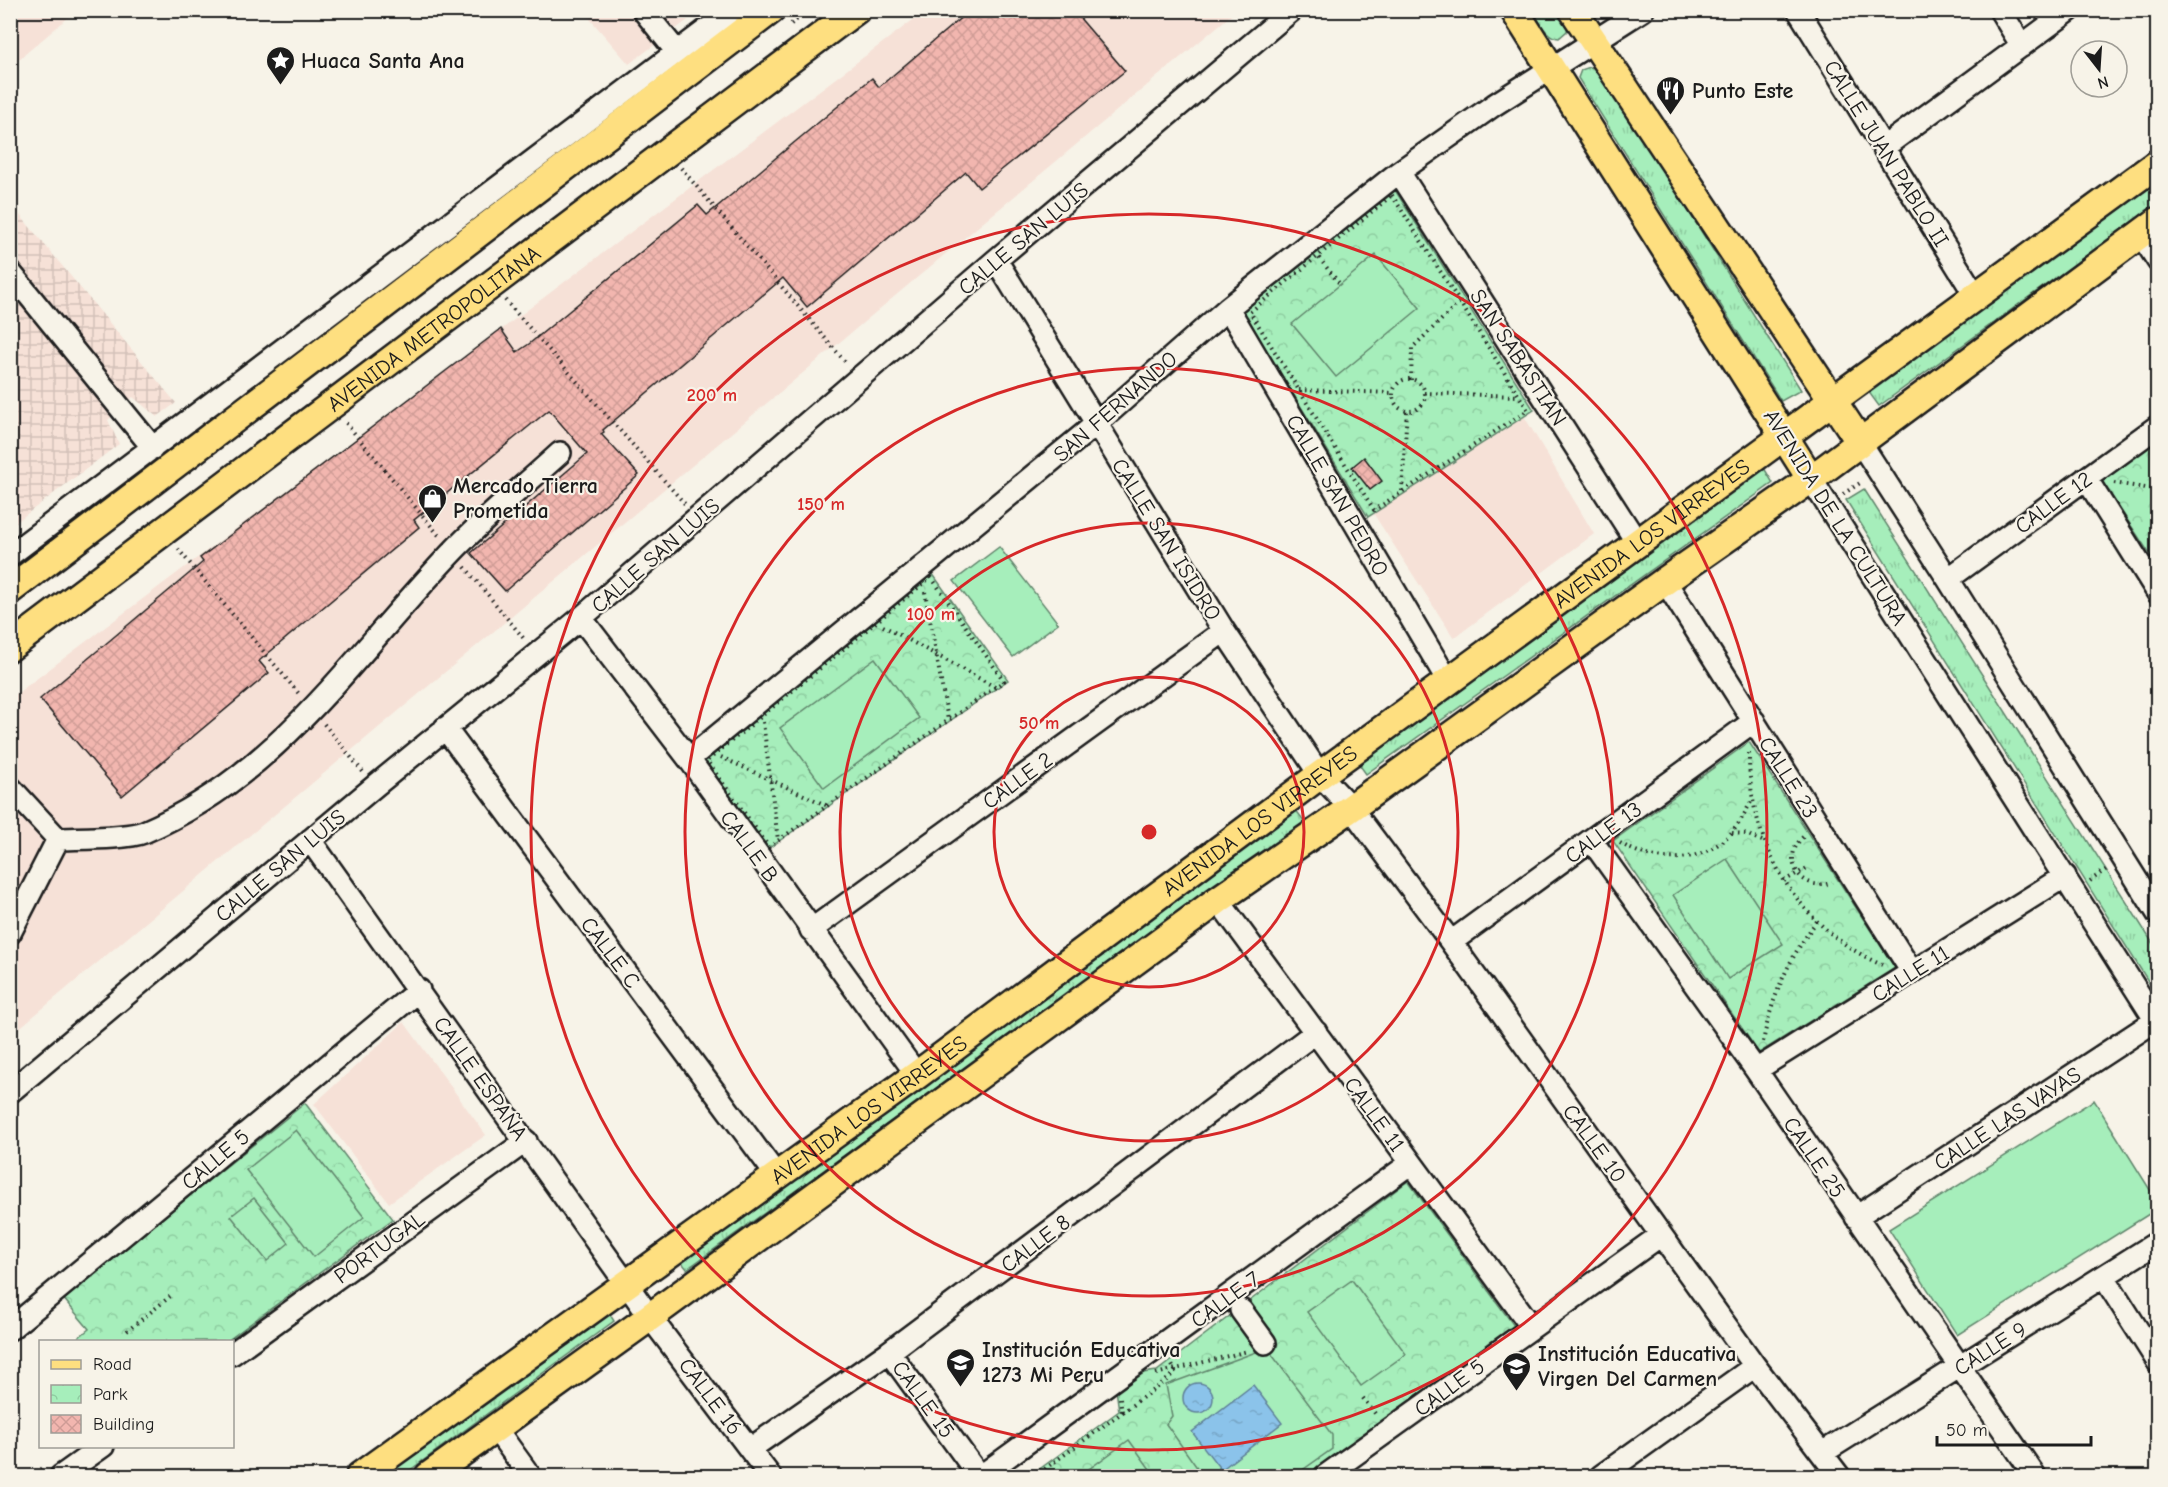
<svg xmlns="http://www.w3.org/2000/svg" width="2168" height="1487" viewBox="0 0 2168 1487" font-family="'Comic Neue',sans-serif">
	<defs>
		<pattern id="industrial-grid" width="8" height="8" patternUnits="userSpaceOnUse" patternTransform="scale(1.5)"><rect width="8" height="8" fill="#f6e1d7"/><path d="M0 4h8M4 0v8" fill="none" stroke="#d2c0b8"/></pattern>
		<pattern id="grass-tufts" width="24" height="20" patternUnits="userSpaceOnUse" patternTransform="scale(1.5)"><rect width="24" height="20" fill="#a6eebb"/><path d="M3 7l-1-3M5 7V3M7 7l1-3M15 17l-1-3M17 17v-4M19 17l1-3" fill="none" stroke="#8ecca0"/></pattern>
		<pattern id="park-crowns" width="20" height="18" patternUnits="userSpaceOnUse" patternTransform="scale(1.5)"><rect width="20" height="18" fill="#a6eebb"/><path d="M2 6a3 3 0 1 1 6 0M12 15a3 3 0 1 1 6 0" fill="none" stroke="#8ecca0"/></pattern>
		<pattern id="water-ripples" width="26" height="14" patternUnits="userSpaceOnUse" patternTransform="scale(1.5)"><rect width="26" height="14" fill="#8bc3ea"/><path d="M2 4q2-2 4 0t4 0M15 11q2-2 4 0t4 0" fill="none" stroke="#77a7c8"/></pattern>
		<pattern id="building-cross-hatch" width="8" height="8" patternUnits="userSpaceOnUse" patternTransform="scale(1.5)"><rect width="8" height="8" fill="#f2b6af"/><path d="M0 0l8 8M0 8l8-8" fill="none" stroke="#cf9c96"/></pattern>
	</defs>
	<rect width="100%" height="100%" fill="#f7f3e8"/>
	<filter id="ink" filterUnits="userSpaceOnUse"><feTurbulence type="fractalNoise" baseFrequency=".0167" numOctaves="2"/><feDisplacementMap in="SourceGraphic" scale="12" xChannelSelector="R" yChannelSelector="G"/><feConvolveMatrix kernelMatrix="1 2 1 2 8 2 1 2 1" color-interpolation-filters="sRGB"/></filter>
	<g filter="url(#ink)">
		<path fill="#f6e1d7" d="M11,10H76V11L11,66Z
			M583,11H700L629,64Z
			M925,11H1236L11,1035V698Z
			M1524,416L1594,534L1454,638L1373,513Z
			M404,1022L486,1135L389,1203L314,1104Z"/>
		<path fill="url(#industrial-grid)" d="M10,203L176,403L157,417L133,397L108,420L119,444L11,526Z"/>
		<path fill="url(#grass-tufts)" stroke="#61856c" stroke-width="1.5" d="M1533,11H1560L1568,24L1567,31L1559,38C1546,38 1540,21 1533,11Z
			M1590,67L1599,69L1801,390L1781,401L1578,78L1581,70Z
			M2157,174V204L1879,406L1865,387Z
			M1761,463L1773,483L1366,774L1356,760Z
			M1864,489L2157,950V989H2153L1846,500Z
			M1292,805L1305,822L687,1269L675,1254Z
			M604,1305L614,1321L402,1476H373Z"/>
		<path fill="url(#park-crowns)" stroke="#61856c" stroke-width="1.5" d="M1395,190L1534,410L1368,517L1242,310Z
			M2157,439V565L2101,480Z
			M932,573L1008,680L762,853L702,768V758Z
			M1749,742L1895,968L1759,1053L1613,841Z
			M305,1103L393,1219L227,1341H74L89,1329L63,1298Z
			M1408,1181L1515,1327L1311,1476H1030L1119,1411L1116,1389L1135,1374L1157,1371Z"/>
		<path fill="#a6eebb" stroke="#61856c" stroke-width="1.5" d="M1376,255L1420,308L1336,377L1292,324Z
			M999,547L1058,623L1013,657L954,581Z
			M875,658L919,718L824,788L780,728Z
			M1727,859L1783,944L1728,979L1673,895Z
			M2094,1100L2157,1201V1209L1957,1335L1889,1229Z
			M296,1130L364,1217L314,1257L246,1170Z
			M254,1198L289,1243L267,1261L231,1216Z
			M1352,1280L1406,1354L1361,1386L1307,1312Z
			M1267,1348L1332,1435V1449L1294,1476H1203L1166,1424L1172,1416L1166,1385Z
			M1129,1440L1155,1476H1088L1085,1472Z"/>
		<path fill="url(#water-ripples)" stroke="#5f8098" stroke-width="1.5" d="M1183 1398a15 15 0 1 1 30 0a15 15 0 1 1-30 0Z
			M1253,1385L1282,1423L1221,1470L1192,1432Z"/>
		<path fill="url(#building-cross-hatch)" stroke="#1c1c1c" stroke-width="1.5" d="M970,10H1073L1125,71L979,188L966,172L807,307L783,278L603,430L604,432L601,434L639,475L505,591L471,553L587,454L549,410L414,520L419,527L259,661L269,673L122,796L40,699L203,562L200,558L501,329L517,352L529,344L698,205L707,215L872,78L879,87Z
			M1364,457L1382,481L1370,490L1352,467Z"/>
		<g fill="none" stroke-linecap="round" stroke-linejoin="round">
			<defs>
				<path id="minor" d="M643,10L677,52
					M1798,10L1975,295
					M2000,10L2022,46
					M1884,147L2070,10
					M1399,172L1638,544
					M2140,233L2158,261
					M996,260L1224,631L1320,775L1351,808L1451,942L1755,1366L1839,1476
					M10,272L153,448
					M1228,308L1448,681
					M1860,442L1948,579L2158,914
					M2086,478L2158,593
					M1811,479L2158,1024
					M10,555L733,10
					M1948,579L2158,426
					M1665,581L1912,972
					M581,618L689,759L917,1075
					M445,728L777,1176
					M689,759L1096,424L1228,308L1399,172L1494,105L1643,10
					M10,787L58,839C78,838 127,839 144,832C282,773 356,651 456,548C488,515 525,485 560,453
					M310,840L650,1317L770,1476
					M1592,841L1756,1070L2035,1476
					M1218,900L1532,1327
					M811,930L1224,631
					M10,933L58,839
					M1451,942L1754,721
					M1756,1070L2065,876
					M10,1092L375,786L581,618L996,260L1292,10
					M1856,1217L2158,1019
					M2104,1277L2158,1362
					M1241,1310L1265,1343
					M10,1329L419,990
					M889,1352L979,1476
					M232,1354L526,1141
					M496,1429L530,1476
					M750,1449L889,1352L1316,1032
					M1822,1453L2158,1242
					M61,1476L103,1446
					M981,1476L1411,1163
					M1325,1476L1661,1235
					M1601,1476L1755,1366"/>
				<g id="major">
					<path d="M1514,10L1811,479"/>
					<path d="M1573,10L1860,442"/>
					<path d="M10,590L771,10"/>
					<path id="s1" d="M10,647L856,10"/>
					<path id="s2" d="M360,1476L917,1075L1320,775L2158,163"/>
					<path d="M429,1476L650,1317L1218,900L1351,808L1665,581L1811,479L2158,221"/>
				</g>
			</defs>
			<use href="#minor" stroke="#1c1c1c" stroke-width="26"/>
			<use href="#major" stroke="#1c1c1c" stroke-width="32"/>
			<path stroke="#1c1c1c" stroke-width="4" stroke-dasharray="1.5 4.5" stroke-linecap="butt" d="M791,24L809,10
				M681,168L847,364
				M1392,195L1528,410L1374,510L1250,312Z
				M1319,258L1339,283
				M505,300L685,504
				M1393 395a16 16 0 1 1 32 0a16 16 0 1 1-32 0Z
				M1411,380L1412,348L1459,303
				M1299,390L1393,393
				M1424,393L1518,396
				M346,423L441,538
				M2114,483L2158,490
				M1402,491L1407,410
				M1843,494L1860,483
				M178,549L300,695
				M465,567L525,640
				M931,577L1004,681L769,847L707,761Z
				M925,592L948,720
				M883,626L995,687
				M763,722L778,840
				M324,724L363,772
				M1749,753C1748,844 1798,928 1882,965
				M721,757L828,806
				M1732,833L1746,834L1762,841
				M1803,837C1779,859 1802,894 1832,882
				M1620,843C1656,865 1702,865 1732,832C1740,823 1746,811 1752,800
				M1784,881L1807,868
				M2090,881L2108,868
				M1763,1042C1772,996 1789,958 1817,921
				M127,1331L172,1295
				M1156,1374L1248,1351
				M1120,1398L1122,1412
				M1363,1398L1377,1416
				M10,1470L14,1476
				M30,1476L42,1468
				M1035,1476L1168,1379L1175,1371L1171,1363"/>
			<use href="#minor" stroke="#f7f3e8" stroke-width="21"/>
			<use href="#major" stroke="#fedf80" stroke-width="27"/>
		</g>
	</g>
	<g fill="none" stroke="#d62828" stroke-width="3">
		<circle cx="1149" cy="832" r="155"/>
		<circle cx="1149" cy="832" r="309"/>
		<circle cx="1149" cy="832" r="464"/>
		<circle cx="1149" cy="832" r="618"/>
	</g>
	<defs>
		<symbol id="sight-pin" viewBox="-11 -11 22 30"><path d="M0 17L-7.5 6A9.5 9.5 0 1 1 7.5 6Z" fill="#1c1c1c" stroke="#f7f3e8"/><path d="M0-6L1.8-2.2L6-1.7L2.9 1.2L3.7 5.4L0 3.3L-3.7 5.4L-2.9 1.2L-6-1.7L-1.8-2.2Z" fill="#fff"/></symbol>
		<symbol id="restaurant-pin" viewBox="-11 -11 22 30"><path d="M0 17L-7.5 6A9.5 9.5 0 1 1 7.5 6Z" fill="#1c1c1c" stroke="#f7f3e8"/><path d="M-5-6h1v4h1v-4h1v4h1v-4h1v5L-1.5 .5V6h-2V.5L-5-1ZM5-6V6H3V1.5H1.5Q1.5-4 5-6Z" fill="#fff"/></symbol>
		<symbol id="shop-pin" viewBox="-11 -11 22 30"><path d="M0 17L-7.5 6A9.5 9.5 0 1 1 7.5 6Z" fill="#1c1c1c" stroke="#f7f3e8"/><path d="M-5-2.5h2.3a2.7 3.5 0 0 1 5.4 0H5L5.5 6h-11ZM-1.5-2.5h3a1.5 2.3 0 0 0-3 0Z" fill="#fff"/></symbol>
		<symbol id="school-pin" viewBox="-11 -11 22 30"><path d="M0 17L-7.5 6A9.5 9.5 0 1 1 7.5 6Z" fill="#1c1c1c" stroke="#f7f3e8"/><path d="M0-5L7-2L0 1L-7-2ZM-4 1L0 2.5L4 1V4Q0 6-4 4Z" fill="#fff"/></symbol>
	</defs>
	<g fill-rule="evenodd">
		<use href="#sight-pin" x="264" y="44" width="33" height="45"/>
		<use href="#restaurant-pin" x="1654" y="74" width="33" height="45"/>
		<use href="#shop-pin" x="416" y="482" width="33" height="45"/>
		<use href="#school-pin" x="944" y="1346" width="33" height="45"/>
		<use href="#school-pin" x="1500" y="1350" width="33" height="45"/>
	</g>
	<g text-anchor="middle" stroke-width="4.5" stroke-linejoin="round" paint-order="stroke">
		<g font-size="22" font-weight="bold" fill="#1c1c1c" stroke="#f7f3e8" text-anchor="start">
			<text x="301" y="68">Huaca Santa Ana</text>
			<text x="1692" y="98">Punto Este</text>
			<text x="453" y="493">Mercado Tierra<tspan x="453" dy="25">Prometida</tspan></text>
			<text x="982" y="1357">Institución Educativa<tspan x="982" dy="25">1273 Mi Peru</tspan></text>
			<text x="1538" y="1361">Institución Educativa<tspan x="1538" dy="25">Virgen Del Carmen</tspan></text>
		</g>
		<g font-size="22" fill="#1c1c1c" stroke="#f7f3e8">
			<text transform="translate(1887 153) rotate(58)" y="8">CALLE JUAN PABLO II</text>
			<text transform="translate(1023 238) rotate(-40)" y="8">CALLE SAN LUIS</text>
			<text dy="8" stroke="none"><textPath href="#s1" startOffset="530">AVENIDA METROPOLITANA</textPath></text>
			<text transform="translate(1519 357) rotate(57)" y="8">SAN SABASTIAN</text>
			<text transform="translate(1115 406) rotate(-41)" y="8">SAN FERNANDO</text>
			<text transform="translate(1338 495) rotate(60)" y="8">CALLE SAN PEDRO</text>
			<text transform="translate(2053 502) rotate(-36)" y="8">CALLE 12</text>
			<text transform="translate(1836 517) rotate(58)" y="8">AVENIDA DE LA CULTURA</text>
			<text dy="8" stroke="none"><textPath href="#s2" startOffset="1599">AVENIDA LOS VIRREYES</textPath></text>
			<text transform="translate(1167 539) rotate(58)" y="8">CALLE SAN ISIDRO</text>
			<text transform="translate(655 555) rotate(-41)" y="8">CALLE SAN LUIS</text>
			<text transform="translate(1789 777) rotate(58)" y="8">CALLE 23</text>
			<text transform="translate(1017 780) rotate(-36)" y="8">CALLE 2</text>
			<text dy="8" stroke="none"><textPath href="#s2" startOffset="1113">AVENIDA LOS VIRREYES</textPath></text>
			<text transform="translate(1603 832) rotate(-36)" y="8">CALLE 13</text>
			<text transform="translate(750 846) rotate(54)" y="8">CALLE B</text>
			<text transform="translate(280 865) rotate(-40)" y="8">CALLE SAN LUIS</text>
			<text transform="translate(611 952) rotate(53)" y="8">CALLE C</text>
			<text transform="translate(1910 973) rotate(-32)" y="8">CALLE 11</text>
			<text transform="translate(481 1078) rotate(55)" y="8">CALLE ESPAÑA</text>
			<text dy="8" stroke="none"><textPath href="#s2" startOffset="627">AVENIDA LOS VIRREYES</textPath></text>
			<text transform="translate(1375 1114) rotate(54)" y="8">CALLE 11</text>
			<text transform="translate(2007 1118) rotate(-33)" y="8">CALLE LAS VAYAS</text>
			<text transform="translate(1595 1143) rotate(54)" y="8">CALLE 10</text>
			<text transform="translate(1815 1157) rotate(56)" y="8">CALLE 25</text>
			<text transform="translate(215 1159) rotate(-40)" y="8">CALLE 5</text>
			<text transform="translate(1035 1243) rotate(-37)" y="8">CALLE 8</text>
			<text transform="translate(379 1247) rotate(-36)" y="8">PORTUGAL</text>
			<text transform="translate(1225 1299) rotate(-36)" y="8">CALLE 7</text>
			<text transform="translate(1990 1348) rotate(-32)" y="8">CALLE 9</text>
			<text transform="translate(1449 1387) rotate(-36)" y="8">CALLE 5</text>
			<text transform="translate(711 1396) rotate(53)" y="8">CALLE 16</text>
			<text transform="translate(924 1399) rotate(54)" y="8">CALLE 15</text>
		</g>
	</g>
	<circle cx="1149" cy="832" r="9" fill="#d62828" stroke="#f7f3e8" stroke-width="3"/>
	<g font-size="18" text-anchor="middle" font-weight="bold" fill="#d62828" stroke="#f7f3e8" stroke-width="4.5" stroke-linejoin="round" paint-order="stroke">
		<text x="712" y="401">200 m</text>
		<text x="821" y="510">150 m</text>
		<text x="931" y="620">100 m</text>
		<text x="1039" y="729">50 m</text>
	</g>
	<rect width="2168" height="1487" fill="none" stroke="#f7f3e8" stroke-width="36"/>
	<rect x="18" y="18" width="2132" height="1451" fill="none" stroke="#1c1c1c" stroke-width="2" filter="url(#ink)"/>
	<rect x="39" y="1340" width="195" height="108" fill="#f7f3e8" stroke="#9f9d96" stroke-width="1.5"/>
	<rect x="51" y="1360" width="30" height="9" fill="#fedf80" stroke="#9f9d96" stroke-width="1.5"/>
	<text x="93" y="1370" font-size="18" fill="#1c1c1c">Road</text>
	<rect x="51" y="1385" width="30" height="18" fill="url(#park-crowns)" stroke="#9f9d96" stroke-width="1.5"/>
	<text x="93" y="1400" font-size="18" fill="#1c1c1c">Park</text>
	<rect x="51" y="1415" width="30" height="18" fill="url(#building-cross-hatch)" stroke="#9f9d96" stroke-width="1.5"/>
	<text x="93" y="1430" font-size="18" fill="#1c1c1c">Building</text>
	<g transform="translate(2099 69) rotate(163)"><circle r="28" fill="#f7f3e8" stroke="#9f9d96" stroke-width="1.5"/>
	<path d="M0-4.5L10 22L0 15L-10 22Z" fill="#1c1c1c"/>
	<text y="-9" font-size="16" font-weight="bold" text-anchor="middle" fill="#1c1c1c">N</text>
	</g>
	<path d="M1937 1436v9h154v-9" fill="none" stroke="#1c1c1c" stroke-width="3"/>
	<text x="1946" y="1436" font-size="18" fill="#1c1c1c" stroke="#f7f3e8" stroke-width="4.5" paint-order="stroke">50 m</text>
</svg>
